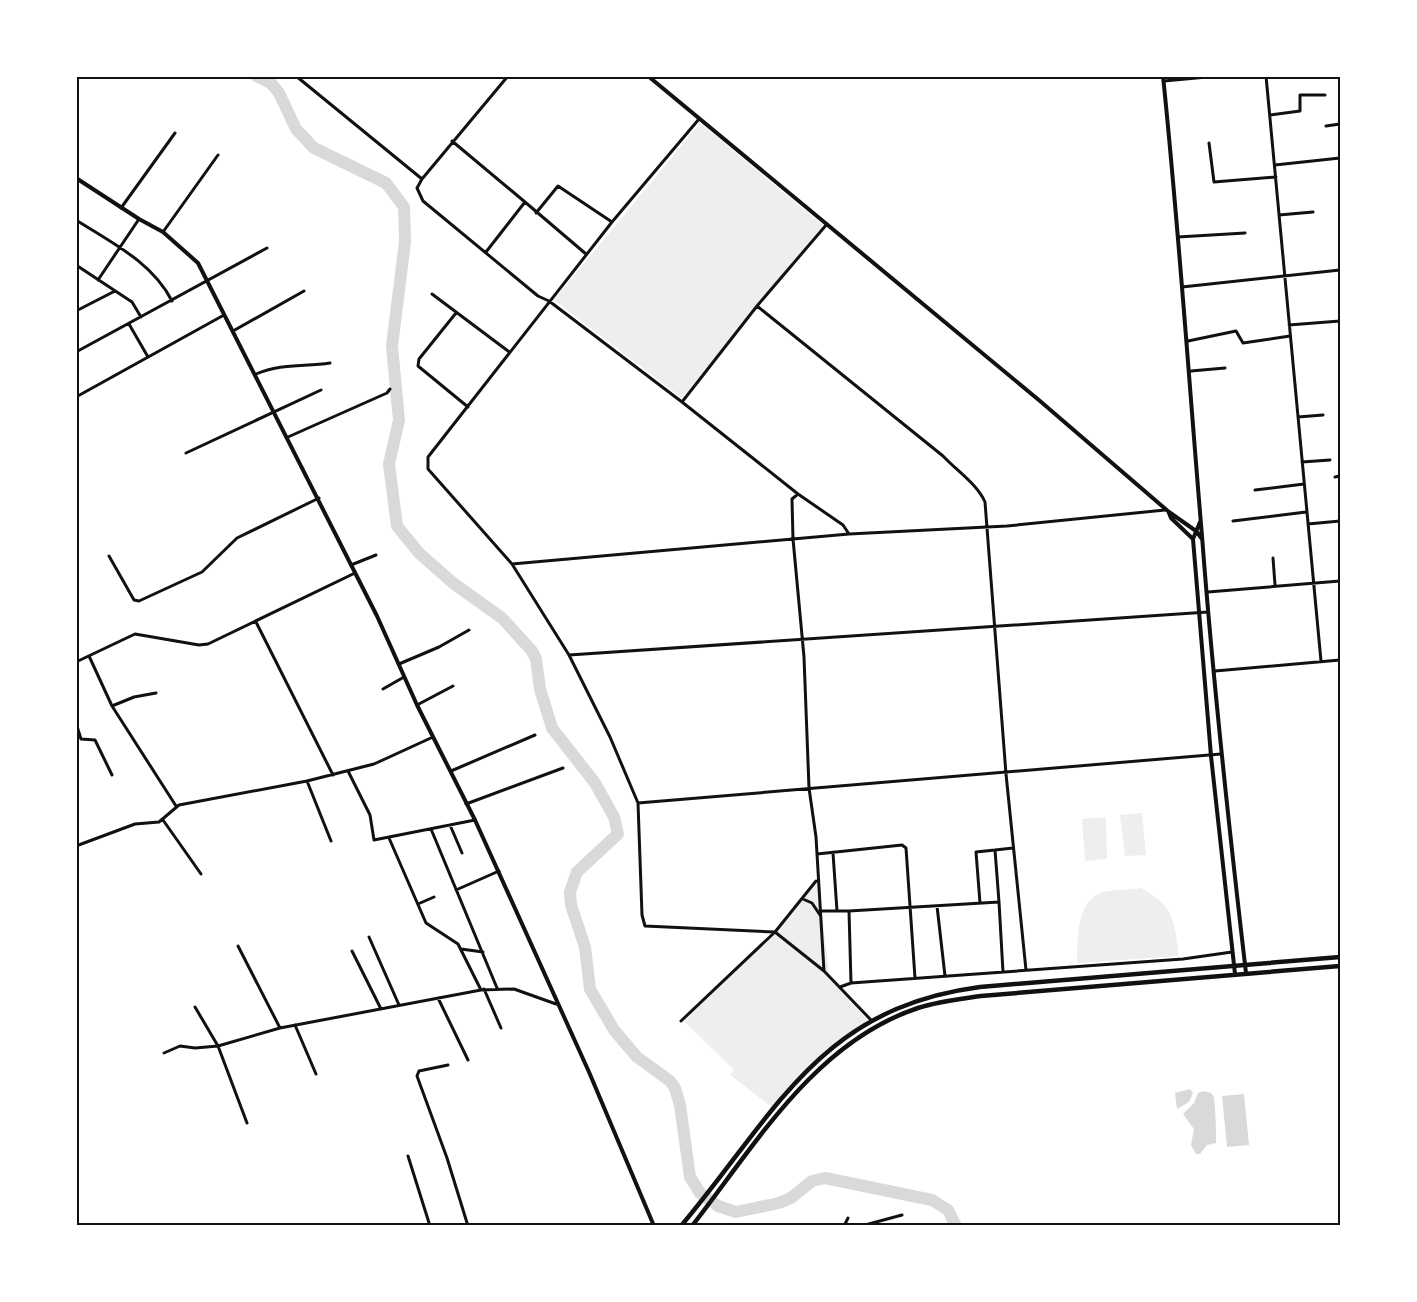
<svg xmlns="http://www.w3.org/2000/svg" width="1417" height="1302" viewBox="0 0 1417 1302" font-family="Ubuntu,sans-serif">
	<rect width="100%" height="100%" fill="#fff"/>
	<path fill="#eee" d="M700,123L823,225L682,398L554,300Z
		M1142,813L1146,855L1125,856L1120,815Z
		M1106,817L1107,859L1085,861L1082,819Z
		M818,881L830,980L868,1020C830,1044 801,1073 773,1108L730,1075L734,1070L684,1021L775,934Z
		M1141,888C1175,907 1174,920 1179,956L1077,963C1078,941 1075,901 1103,892C1115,889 1129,890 1141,888Z"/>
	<path fill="#d9d9d9" d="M1190,1089L1193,1093L1189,1102L1177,1109L1175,1093Z
		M1204,1091L1211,1093L1214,1097C1215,1103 1217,1141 1216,1143L1207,1145L1200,1154H1196L1191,1145L1194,1129L1183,1114L1194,1103L1198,1093Z
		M1244,1094L1249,1145L1227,1147L1222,1096Z"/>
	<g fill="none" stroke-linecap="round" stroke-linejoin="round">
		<path stroke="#d9d9d9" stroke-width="12" d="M256,76L271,83L279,93L296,129L314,148L386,183L404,207L405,242L392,346L399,420L389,464L397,526L419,553L453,583L502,618L532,651L536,659L540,689L552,728L595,783L614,817L618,834L577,872L570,892L571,905L585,947L590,989L614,1030L637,1057L670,1081L675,1088L680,1105L690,1177L700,1193L718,1206L736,1212L779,1203L791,1198L812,1181L825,1178L932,1200L948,1210L956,1226"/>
		<path stroke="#111" stroke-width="3" d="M296,76L422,179L417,188L423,201L538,296L549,301L682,402L757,306L827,224
			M1266,76L1321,661
			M1164,81L1218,76
			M1270,115L1300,111V95H1325
			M699,119L612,222L428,457V469L512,564L569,655L610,737L638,803L642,915L645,926L775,932L824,971L871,1020
			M1326,126L1340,124
			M452,141L525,202L486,252
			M1209,143L1214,182L1276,177
			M1275,165L1340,158
			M422,179L508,76
			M525,202L586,254
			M121,208L175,133
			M536,213L558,186L612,222
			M1279,215L1313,212
			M76,220C112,243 152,262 172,301
			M163,232L218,155
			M1178,237L1245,233
			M76,265L132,302L141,317
			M98,280L139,219
			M1182,287L1340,270
			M432,294L508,351
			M757,306L943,456C957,471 977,484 985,502L1006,774L1026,970
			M76,311L115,291
			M456,313L419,359L418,366L468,407
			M129,324L148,357
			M1289,325L1340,321
			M233,331L304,291
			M1188,341L1236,331L1243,343L1290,336
			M76,352L267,248
			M1191,371L1225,368
			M256,374C281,363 305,367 330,363
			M76,397L224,315
			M682,402L798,494L843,525L849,534
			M1298,417L1323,415
			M288,437L387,393L390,389
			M186,453L321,390
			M1302,462L1330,460
			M1335,477L1340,476
			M1255,490L1304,484
			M798,494L792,499L793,539L804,657L809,788L816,837L824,971
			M1233,521L1306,512
			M1308,524L1340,521
			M109,556L134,600L139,601L202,572L237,538L319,498
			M1273,558L1275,585
			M512,564L849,534L1007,526L1165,510
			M351,565L376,555
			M1208,592L1340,581
			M256,622L333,775
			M569,655L1208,612
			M89,656L112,706L176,806
			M76,662L135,634L199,645L208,644L355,573
			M399,664L439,647L469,630
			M1215,671L1340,660
			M383,689L404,677
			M417,705L453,686
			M112,706L134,697L156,693
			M76,723L81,739L95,740L112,775
			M348,771L370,815L374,840L475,820
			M451,771L535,735
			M307,781L331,841
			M638,803L1221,754
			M466,804L563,768
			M163,820L201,874
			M450,825L462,853
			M431,829L497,988
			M389,838L426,923L458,944L481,990
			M76,846L135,824L159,822L179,805L307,781L374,764L433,737
			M995,850L1013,848
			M833,853L837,911
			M817,854L902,845L906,848L915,978
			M456,890L499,871
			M803,899L812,903L820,915
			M999,902L1003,972
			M418,904L434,897
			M937,906L945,976
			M820,911H849L999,902L995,850L976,852L980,903
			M849,911L851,983L1183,959L1232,952
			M369,937L399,1005
			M238,946L280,1028
			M461,949L483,952
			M352,951L381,1009
			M840,987L851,983
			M484,989L501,1028
			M438,998L468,1060
			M195,1007L218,1046L247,1123
			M681,1021L775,932L816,881
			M295,1025L316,1074
			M164,1053L180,1046L195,1048L218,1046L280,1028L481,990L514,989L556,1004
			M448,1065L419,1071L417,1076L447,1158L468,1226
			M408,1156L430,1226
			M865,1225L902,1215
			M844,1226L848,1218"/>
		<path stroke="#111" stroke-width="4" d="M648,76L1040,401L1169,512L1196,531L1202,539
			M1163,76C1179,230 1189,383 1202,536C1213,682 1229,828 1246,973
			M76,178L139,219L163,232L198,263L377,616L417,705L475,820L589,1072L654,1226
			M1169,513L1171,518L1193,539
			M1200,522L1193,539L1211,756L1235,974"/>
		<path stroke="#111" stroke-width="4.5" d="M681,1226C776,1113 819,1008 980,987L1340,957
			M692,1226C756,1144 815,1042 918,1008C939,1001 960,999 981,996L1340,966"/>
	</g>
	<rect width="1417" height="1302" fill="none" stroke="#ffffff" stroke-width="156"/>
	<rect x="78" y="78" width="1261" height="1146" fill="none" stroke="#111" stroke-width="2"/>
</svg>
